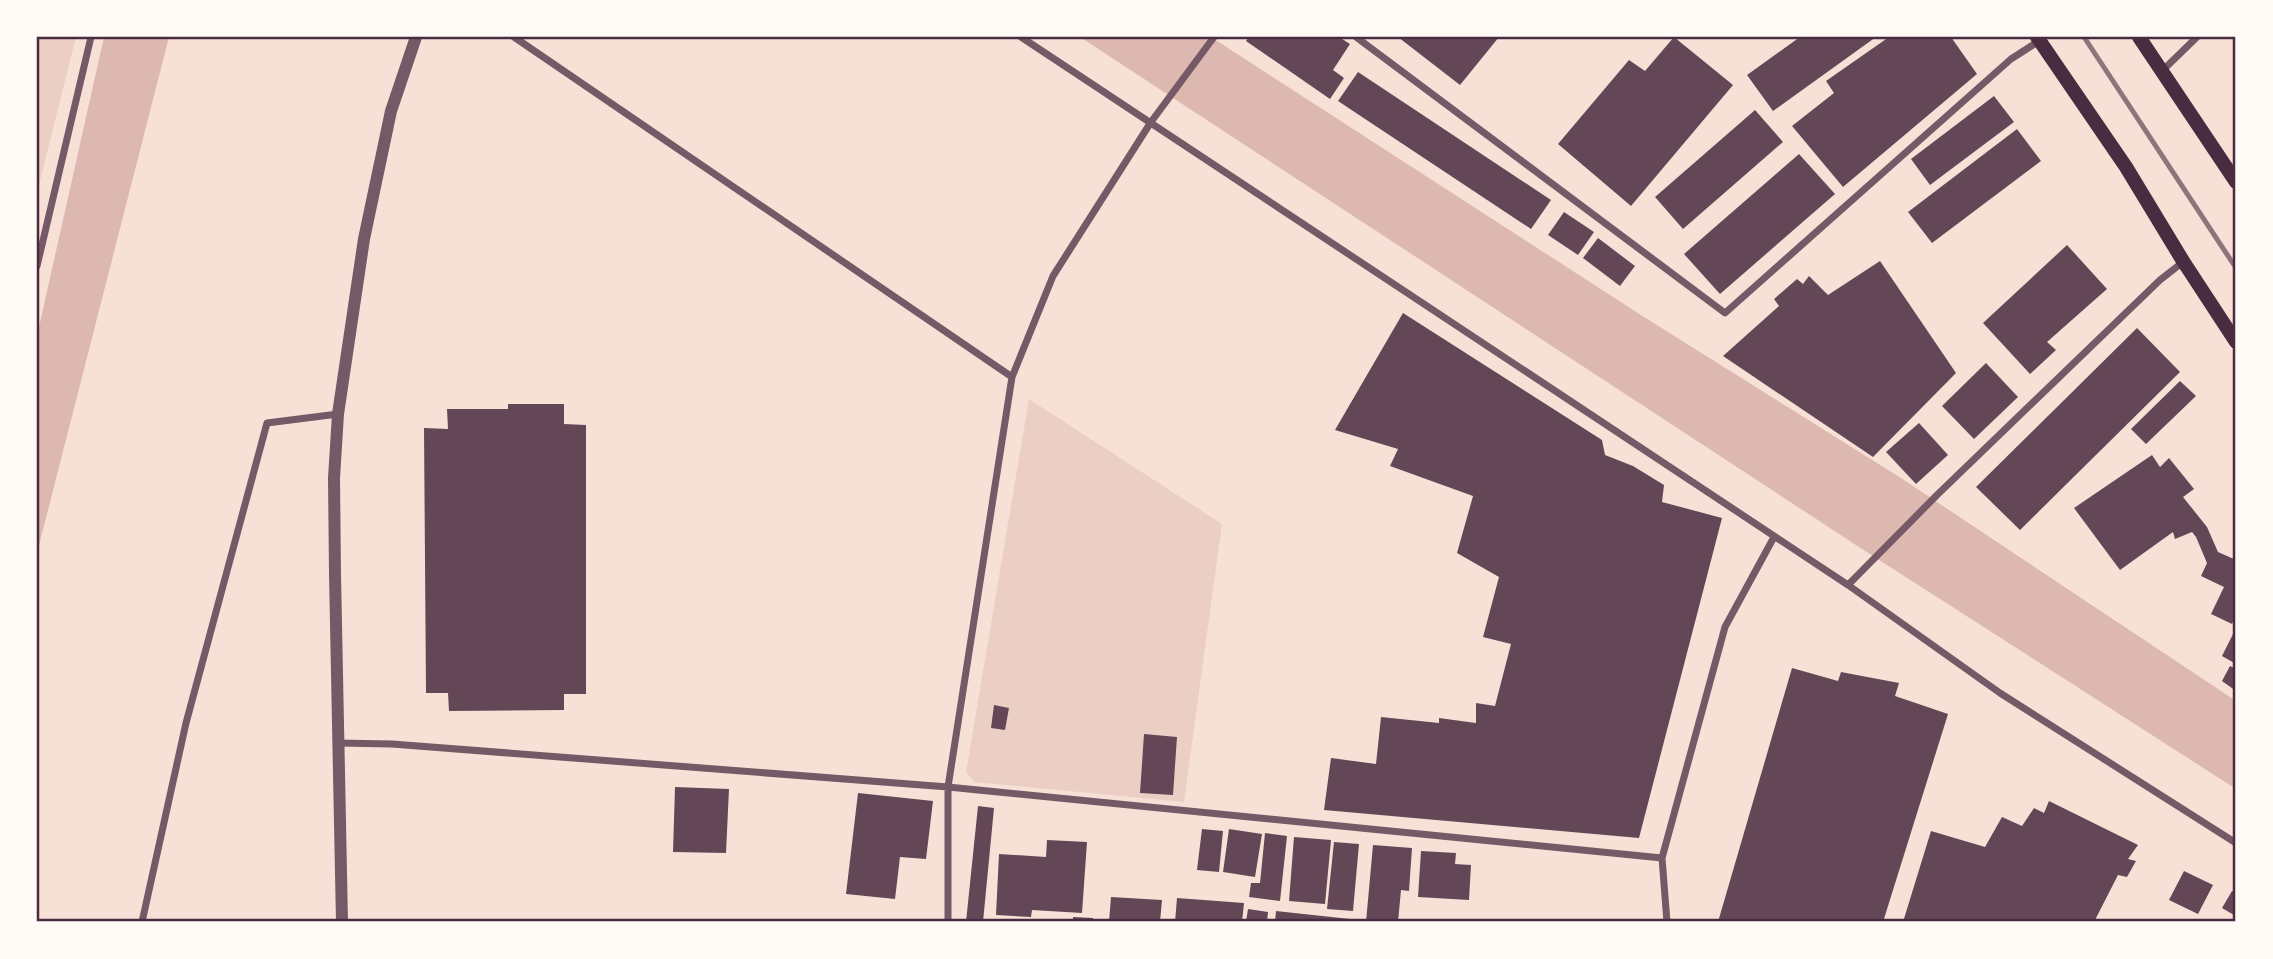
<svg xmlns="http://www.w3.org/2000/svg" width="2273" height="959" viewBox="0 0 2273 959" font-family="'Nunito Sans',sans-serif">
	<rect width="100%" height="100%" fill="#f7e1d7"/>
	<path fill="#ebcfc5" d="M37,37H76L37,193Z
		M1029,399L1222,524L1184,802L974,782L966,772Z"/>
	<path fill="#dcb8b0" d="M104,37H169L37,553V336Z
		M1080,37H1211L1644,317L1901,478L2236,701V789L1862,549Z"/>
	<path fill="#644757" d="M1249,37H1339L1350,44L1333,70L1344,78L1330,99L1246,41Z
		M1398,37H1499L1460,85Z
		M1674,37L1733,85L1631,206L1558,144L1629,60L1645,71Z
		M1800,37H1876L1773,111L1747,75Z
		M1889,37H1951L1977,74L1843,187L1792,126L1834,93L1826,81Z
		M1358,72L1551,200L1531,229L1338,101Z
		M1994,96L2014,122L1930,185L1911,159Z
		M1755,110L1783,142L1683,229L1655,197Z
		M2017,129L2041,161L1932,243L1908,212Z
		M1799,154L1835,194L1720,294L1684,254Z
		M1564,212L1594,232L1578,255L1548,235Z
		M1598,238L1635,266L1620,286L1583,258Z
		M2067,245L2107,289L2047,342L2056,350L2030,374L1983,323Z
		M1880,261L1956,373L1873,457L1723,356L1779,306L1774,299L1797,279L1803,284L1809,276L1828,295Z
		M1403,313L1602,440L1605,455L1633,466L1664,485L1662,502L1722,518L1639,838L1324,810L1331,758L1376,764L1381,717L1439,723V718L1476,723V703L1495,706L1511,644L1483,637L1499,577L1457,553L1473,496L1390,466L1398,449L1335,430Z
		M2137,328L2180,372L2020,530L1976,487Z
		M1986,363L2018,397L1974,439L1942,406Z
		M2180,381L2196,396L2146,444L2131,429Z
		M508,404H564V424L586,425V694H564V710L449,711L448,693H426L424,428L448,429L447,409H508Z
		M1919,423L1948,455L1916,484L1886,452Z
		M2152,455L2160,467L2169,458L2194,489L2183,497L2207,527L2218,552L2236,560V615L2232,624L2211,614L2224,587L2201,576L2207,563L2196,537L2192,532L2175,539L2173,532L2120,570L2074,508Z
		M2236,628V664L2222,656Z
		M2230,666L2236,669V691L2222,681Z
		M1792,668L1838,681L1841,672L1899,683L1895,696L1948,714L1883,922H1718Z
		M994,705L1009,708L1005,730L991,728Z
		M1144,734L1177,737L1173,795L1140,793Z
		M675,787L729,789L726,853L673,852Z
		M858,793L933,801L926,859L900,857L895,899L846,894Z
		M2049,801L2138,845L2128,859L2136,861L2127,877L2118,875L2094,922H1903L1931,831L1985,847L2002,817L2022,826L2034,808L2044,813Z
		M978,806L994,808L983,922H966Z
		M1202,829L1223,831L1219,872L1197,870Z
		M1229,829L1262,834L1255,877L1223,872Z
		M1265,833L1287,836L1280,901L1249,897L1251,883H1260Z
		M1294,837L1331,840L1325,904L1289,901Z
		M1047,840L1087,842L1082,913L1032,910L1031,917L996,915L999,854L1046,857Z
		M1334,842L1359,844L1353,911L1327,909Z
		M1373,845L1412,848L1409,891L1401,890L1398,922H1366Z
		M1421,851L1456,853L1455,864L1471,865L1469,900L1418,897Z
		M2184,871L2213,885L2198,914L2169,900Z
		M2232,891L2236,893L2234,915L2222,908Z
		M1111,897L1162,900L1160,922H1109Z
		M1177,898L1244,903L1242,922H1175Z
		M1248,909L1268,912L1267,922H1246Z
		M1276,911L1350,919V922H1275Z
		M1073,917L1093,918V922H1073Z"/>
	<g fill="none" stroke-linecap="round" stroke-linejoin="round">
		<path stroke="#755966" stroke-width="7" d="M514,37L1012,377
			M1021,37L1848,585L2000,693L2236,843
			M1356,37L1725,313L2011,59L2039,41
			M2162,71L2197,37
			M37,266L91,37
			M1848,585L1937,495L2160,280L2183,262
			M338,743L392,744L948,787L1662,858
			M142,922L186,723L267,423L338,414
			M948,922V787L1012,377L1053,276L1151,122L1214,37
			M1667,922L1662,858L1725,627L1774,537"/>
		<path stroke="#755966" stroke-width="12" d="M342,922L335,574L334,478L338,414L364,239L391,111L416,37"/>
		<path stroke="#4a2c40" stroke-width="14" d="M2037,37L2126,167L2183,261L2236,342
			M2139,37L2236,182"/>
		<path stroke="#8f747c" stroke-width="5" d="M2084,37L2236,268"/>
	</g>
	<rect width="2273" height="959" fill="none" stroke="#fffaf5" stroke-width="77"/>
	<rect x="38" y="38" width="2196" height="882" fill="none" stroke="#4a2c40" stroke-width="2.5"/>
</svg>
